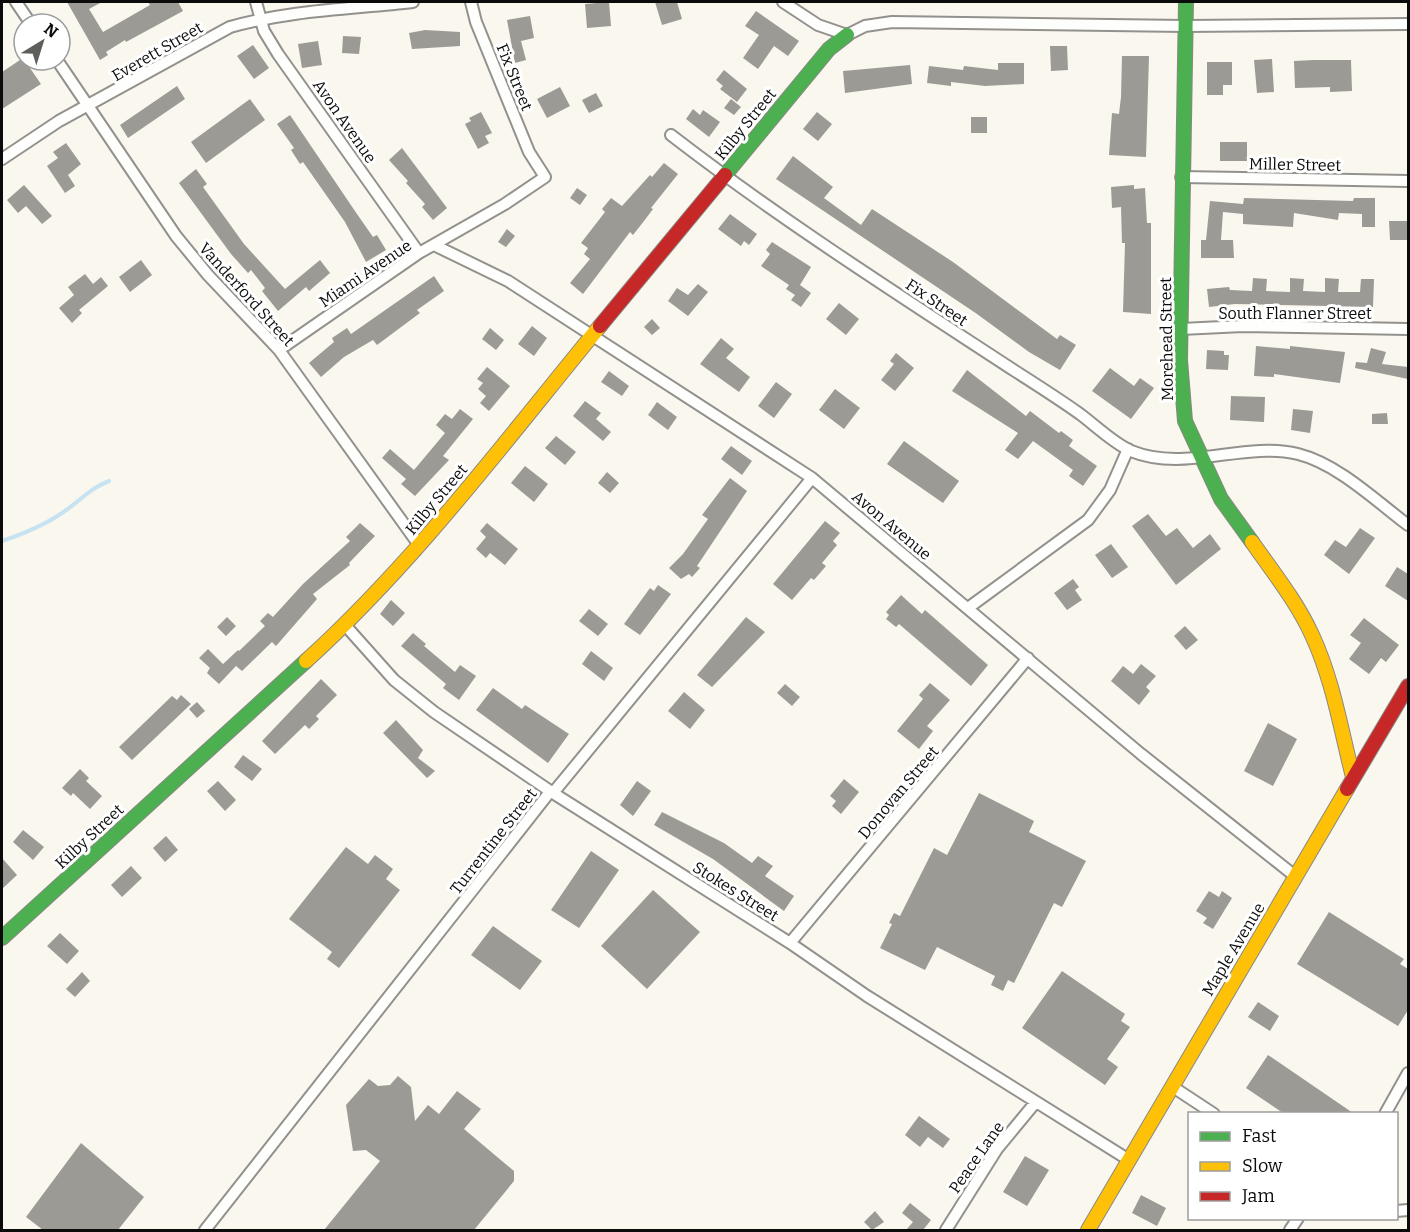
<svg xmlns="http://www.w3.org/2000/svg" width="1410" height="1232" viewBox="0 0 1410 1232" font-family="Bitter,serif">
	<rect width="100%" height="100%" fill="#faf7ee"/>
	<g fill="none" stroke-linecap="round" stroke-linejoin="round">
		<path stroke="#c7e3f2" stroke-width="4" d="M2,541C23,534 43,526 62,513C79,502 90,488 109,481"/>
	</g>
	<path fill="#9c9a95" d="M67,2H102L89,9L103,32L150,5L148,2H178L183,11L126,42L125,40L106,52L108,55L100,60Z
		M609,2L611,26L587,28L585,4Z
		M655,2H677L682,19L662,25Z
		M756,11L799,41L788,56L774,46L758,69L743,58L759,35L745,26Z
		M530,16L534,38L521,41L526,60L515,63L507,20Z
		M425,30L460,32V46L412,49L409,33Z
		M343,36L361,37L359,54L342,53Z
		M318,41L322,65L302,68L298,44Z
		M253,45L269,68L254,79L237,56Z
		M1050,46H1067L1068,70L1051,71Z
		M1122,56H1149L1146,157L1109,155L1112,113L1119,114L1121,97Z
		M23,58L41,84L2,109V72Z
		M1272,59L1274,92L1257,93L1254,60Z
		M1313,60H1351L1352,91L1330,92V87L1295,88L1294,61Z
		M1207,62H1232V85H1223V95H1207Z
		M998,63H1024V84L985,86L951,82V86L927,83L929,66L963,70L964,66L998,70Z
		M910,65L912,84L845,93L843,71Z
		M724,70L747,89L737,102L720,89L723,86L716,80Z
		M177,86L185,99L128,138L120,125Z
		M560,87L570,106L547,118L537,99Z
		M596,93L603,106L589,113L582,100Z
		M250,99L265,120L206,163L191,142Z
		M731,99L741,107L734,115L724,108Z
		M693,109L700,115L703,110L720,122L709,137L686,119Z
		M481,112L492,133L485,136L489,143L478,149L465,124L471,121L469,118Z
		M817,112L832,124L818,141L803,129Z
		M290,115L357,214L373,237L377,235L386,250L366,262L345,222L303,162L300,164L291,150L294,148L277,124Z
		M971,117H987V133H971Z
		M1220,142H1247V161H1220Z
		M66,143L81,164L68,175L75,186L65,193L47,166L58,158L53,152Z
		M402,148L447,208L433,220L422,207L425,204L406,183L408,181L389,160Z
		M793,156L833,187L824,198L861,225L872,209L953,262L1057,339L1060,335L1076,345L1060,370L1029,352L977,314L776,179Z
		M664,163L678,174L651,208L653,209L644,221L633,235L630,232L583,294L570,283L590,259L584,254L588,248L581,243L605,212L602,209L611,198L622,206L650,175L652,177Z
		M196,169L207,184L203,187L244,244L285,289L320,260L330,273L309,291L306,287L278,311L262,291L265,288L251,270L248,273L231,254L179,183Z
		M24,185L52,216L42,224L26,206L18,213L7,200Z
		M1134,185V189L1145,188L1147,223H1151V314L1123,312L1125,243H1122L1121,207L1112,208L1111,187Z
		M577,188L587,195L580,205L570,198Z
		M1244,198L1353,201L1354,198H1375V227H1362V214L1339,213L1338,220L1294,213L1293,227L1243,224V214L1223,212L1221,240H1233L1234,258H1201V240H1206L1210,201L1243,204Z
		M730,214L757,234L749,245L744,241L741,246L718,229Z
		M1389,221H1408V240H1390Z
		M507,229L515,236L506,247L498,242Z
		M772,242L811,267L800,285L811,293L801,307L791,300L795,295L786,289L789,285L761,266L770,254L766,250Z
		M141,260L152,275L130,292L119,277Z
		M85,274L93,284L101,277L108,286L79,310L82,313L72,323L59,308L74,295L68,287Z
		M434,276L444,291L417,310L420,313L377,345L373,340L344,357L321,377L309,363L334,342L332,338L347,328L351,334Z
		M1253,278L1267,279L1266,291L1290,292V278L1304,279L1303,291L1325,292V278L1339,279L1338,292H1360L1361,279H1374L1373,307L1235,304L1209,307L1207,289L1229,287L1230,290L1252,291Z
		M698,284L708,292L688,316L668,301L677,288L688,295Z
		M839,303L859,319L846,335L826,319Z
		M652,319L660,328L652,335L644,327Z
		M532,326L547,338L534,356L518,344Z
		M490,328L504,340L496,350L482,339Z
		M721,338L734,349L726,358L750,377L739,392L700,364Z
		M1256,346L1290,349V346L1345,352L1340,383L1274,374V377L1254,376Z
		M1371,348L1386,352L1382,364L1408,367V379L1355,368L1356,362L1367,363Z
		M1207,350L1224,351V355H1229L1228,370L1206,369Z
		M896,353L914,368L895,391L881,380L894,364L890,361Z
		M487,367L510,386L489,411L480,403L486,396L478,389L483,383L477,379Z
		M1110,368L1134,386L1140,378L1154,388L1131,419L1092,391Z
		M967,370L1026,416L1030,411L1059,433L1061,431L1073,440L1069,446L1097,466L1083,486L1069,476L1073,470L1033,441L1018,459L1005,450L1018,433L952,391Z
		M609,371L629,386L622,396L601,382Z
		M776,382L792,394L774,418L758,406Z
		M835,389L860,408L844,429L819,410Z
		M1231,396L1265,397L1264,422L1230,420Z
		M585,401L601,413L596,419L611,432L603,441L573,416Z
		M657,402L677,417L668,430L648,415Z
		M460,409L473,419L443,456L449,460L415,496L401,484L406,479L382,458L390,449L414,470L445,433L436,425L445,414L452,419Z
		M1293,409L1313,411L1310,433L1291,430Z
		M1387,413L1388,424H1372V414Z
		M556,436L576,452L565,465L545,448Z
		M904,441L959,481L943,503L887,464Z
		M731,446L752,461L742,475L721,459Z
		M525,466L548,484L534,502L511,483Z
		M607,472L619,483L610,493L598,483Z
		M730,478L747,491L697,566L700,568L692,577L689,574L681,579L669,568L683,554L708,519L702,515Z
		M1148,514L1166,536L1177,528L1193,548L1210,534L1221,549L1176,585L1132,526Z
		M825,521L840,533L833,541L837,545L822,563L826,566L814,580L811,578L792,600L773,584Z
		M360,523L375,536L349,563L350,565L313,594L317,599L276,646L272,642L242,671L236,666L219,684L207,673L210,668L199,658L208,649L223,664L238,650L239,651L265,626L260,621L268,613L273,617L303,584L350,541L346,537Z
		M487,523L518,549L505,565L490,553L486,558L476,549L486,537L480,531Z
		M1360,528L1375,538L1349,574L1324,555L1335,540L1346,547Z
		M1111,544L1128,567L1112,578L1095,555Z
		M1397,567L1408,574V601L1385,586Z
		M1073,579L1079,587L1075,590L1082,600L1067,610L1054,593Z
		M658,585L671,594L640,635L624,624L650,588L654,591Z
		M901,595L922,614L925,610L988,665L971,686L899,624L896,627L886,619L889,615L886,612Z
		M391,600L405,613L393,626L380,614Z
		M589,609L608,624L598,636L579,621Z
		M227,617L236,626L226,636L217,627Z
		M746,617L765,632L712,687L697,675Z
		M1364,618L1399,645L1386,662L1381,658L1369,674L1349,659L1361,643L1350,635Z
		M1185,626L1198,640L1186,650L1174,636Z
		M413,633L426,644L424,646L455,672L460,665L476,676L459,700L443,688L446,684L401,646Z
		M591,651L613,668L604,681L582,664Z
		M1141,664L1156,676L1146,687L1150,691L1139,705L1111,681L1123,666L1133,674Z
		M321,679L337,695L316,716L319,719L309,729L305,725L275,754L262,741Z
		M930,683L950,700L927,726L933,731L919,749L897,731L923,699L919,695Z
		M785,684L800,697L792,706L777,693Z
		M493,688L522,709L525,705L569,734L548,763L476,710Z
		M684,692L705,710L690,729L668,711Z
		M181,695L191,704L132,760L119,747L172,696L177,700Z
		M197,702L205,711L197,718L189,709Z
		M396,720L423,750L418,758L435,771L427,778L383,733Z
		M1268,723L1297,739L1273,786L1244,771Z
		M243,755L262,769L252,781L234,767Z
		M80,769L89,778L86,781L102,796L90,809L73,793L71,796L62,788Z
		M844,779L859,792L841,814L832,806L836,801L830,796Z
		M218,781L236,800L225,811L207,791Z
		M637,781L651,791L633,816L620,805Z
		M979,793L1034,821L1029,832L1086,861L1062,907L1054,903L1014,983L1008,980L1003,991L991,985L995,976L937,947L925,970L880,948L892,924L889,923L894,913L900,916L934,848L947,855Z
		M662,812L724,843L752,863L758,856L773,866L765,876L794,896L784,911L713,859L654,825Z
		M23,830L44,847L33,860L13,842Z
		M166,836L178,850L165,862L153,848Z
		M346,847L368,864L375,855L393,869L386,879L400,890L339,968L327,959L332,952L289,919Z
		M591,851L619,870L579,928L551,910Z
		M2,858L17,875L2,889Z
		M131,866L142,878L122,897L111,885Z
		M653,890L700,932L647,989L601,946Z
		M1209,891L1219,897L1222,891L1232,898L1213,929L1203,923L1207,918L1196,911Z
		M1329,912L1404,959L1400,964L1408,969V1010L1398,1026L1297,964Z
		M493,926L542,961L520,990L471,955Z
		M60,933L79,951L67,964L47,946Z
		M1062,971L1125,1014L1121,1021L1130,1027L1107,1059L1118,1067L1105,1085L1022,1028Z
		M82,972L90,981L75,997L66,989Z
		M1258,1002L1279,1016L1270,1031L1248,1017Z
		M1268,1055L1353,1113H1283L1246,1088Z
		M398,1076L411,1087L415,1121L428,1105L439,1114L457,1091L481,1109L464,1129L514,1171V1181L474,1230H324L380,1161L366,1150L353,1151L346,1105L369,1079L378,1086L390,1085Z
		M919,1116L950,1139L943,1148L928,1137L920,1147L905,1135Z
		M81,1143L144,1197L118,1230H43L26,1217Z
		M1025,1156L1049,1170L1027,1206L1003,1192Z
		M1141,1195L1166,1208L1157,1226L1132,1213Z
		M910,1203L931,1220L923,1230H906L913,1222L902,1213Z
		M875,1211L884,1222L872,1230L864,1222Z"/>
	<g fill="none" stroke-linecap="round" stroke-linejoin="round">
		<defs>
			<path id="street" d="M16,2L31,24
				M256,2L264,31L278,54L419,253
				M783,2L818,25L847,35L865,26L892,22L1185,26L1408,24
				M57,60L176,236L208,275L279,350L419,545
				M671,135C781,220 899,295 1015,371C1037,385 1059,399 1080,414C1096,426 1113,443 1131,451C1185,473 1243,441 1298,454C1338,464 1376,501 1408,525
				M2,159L59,121L230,27C290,10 351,9 413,2
				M1181,177L1408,181
				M436,246L508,281L812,478L1141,754L1295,876
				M1181,329L1243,326L1408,329
				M279,350L419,253L505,204L545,177L529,152L476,22L471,2
				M968,608L1088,520L1110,490L1128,449
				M345,625L394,680L434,712L553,793L790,943L867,996L1129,1160
				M790,943L1028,658
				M1173,1087L1214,1114
				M1385,1114L1408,1073
				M1396,1211L1408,1210
				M205,1230L549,793H553L812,478
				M946,1230L997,1149L1035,1103
				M1290,1230L1298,1218"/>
			<path id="fast" d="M1186,2L1180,360L1185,421L1221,499L1252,542
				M725,175L829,49L847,35
				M2,938L306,661"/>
			<path id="slow" d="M1252,542C1273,572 1297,602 1312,635C1333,680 1341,730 1353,777
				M306,661C416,561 506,440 600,326
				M1088,1230L1347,789"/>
			<path id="jam" d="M600,326L725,175
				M1347,789L1408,686"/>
		</defs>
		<use href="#street" stroke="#93918d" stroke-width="14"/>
		<use href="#fast" stroke="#898884" stroke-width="16"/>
		<use href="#slow" stroke="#898884" stroke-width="16"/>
		<use href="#jam" stroke="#898884" stroke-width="16"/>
		<use href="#street" stroke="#fefefc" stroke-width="10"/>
		<use href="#fast" stroke="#4caf50" stroke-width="14"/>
		<use href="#slow" stroke="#ffc107" stroke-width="14"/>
		<use href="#jam" stroke="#c62828" stroke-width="14"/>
	</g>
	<g text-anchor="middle" stroke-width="6" stroke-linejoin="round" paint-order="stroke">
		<g font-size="16" fill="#0b0b0b" stroke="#fff">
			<text transform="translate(157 51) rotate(-30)" y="6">Everett Street</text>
			<text transform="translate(515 77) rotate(68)" y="6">Fix Street</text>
			<text transform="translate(345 121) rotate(55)" y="6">Avon Avenue</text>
			<text transform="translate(745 124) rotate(-51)" y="6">Kilby Street</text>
			<text transform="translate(1295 164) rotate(1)" y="6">Miller Street</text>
			<text transform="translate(365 273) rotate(-34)" y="6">Miami Avenue</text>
			<text transform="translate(247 294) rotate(48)" y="6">Vanderford Street</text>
			<text transform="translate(937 302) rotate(34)" y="6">Fix Street</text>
			<text x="1295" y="319">South Flanner Street</text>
			<text transform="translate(1166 339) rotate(-91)" y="6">Morehead Street</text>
			<text transform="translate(436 499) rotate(-50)" y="6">Kilby Street</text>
			<text transform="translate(892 525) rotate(40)" y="6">Avon Avenue</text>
			<text transform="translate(898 792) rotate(-50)" y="6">Donovan Street</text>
			<text transform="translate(89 836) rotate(-43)" y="6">Kilby Street</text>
			<text transform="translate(493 841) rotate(-52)" y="6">Turrentine Street</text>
			<text transform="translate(736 891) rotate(32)" y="6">Stokes Street</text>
			<text transform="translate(1233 949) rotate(-59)" y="6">Maple Avenue</text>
			<text transform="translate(976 1157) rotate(-55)" y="6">Peace Lane</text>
		</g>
	</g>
	<rect width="1410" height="1232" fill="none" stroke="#0b0b0b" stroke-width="6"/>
	<rect x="1188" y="1112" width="210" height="108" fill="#ffffff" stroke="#9d9d9d" stroke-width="1.5"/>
	<rect x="1200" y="1132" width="30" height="9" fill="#4caf50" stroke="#9d9d9d" stroke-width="1.5"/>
	<text x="1242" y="1142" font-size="18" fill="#0b0b0b">Fast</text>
	<rect x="1200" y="1162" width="30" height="9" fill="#ffc107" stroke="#9d9d9d" stroke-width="1.5"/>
	<text x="1242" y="1172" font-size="18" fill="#0b0b0b">Slow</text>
	<rect x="1200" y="1192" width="30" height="9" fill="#c62828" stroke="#9d9d9d" stroke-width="1.5"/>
	<text x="1242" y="1202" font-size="18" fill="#0b0b0b">Jam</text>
	<g transform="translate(42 42) rotate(38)"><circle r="28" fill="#ffffff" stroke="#9d9d9d" stroke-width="1.5"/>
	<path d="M0-4.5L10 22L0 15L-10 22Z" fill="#5f5e5a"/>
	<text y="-9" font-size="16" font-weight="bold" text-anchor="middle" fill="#0b0b0b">N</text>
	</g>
</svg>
